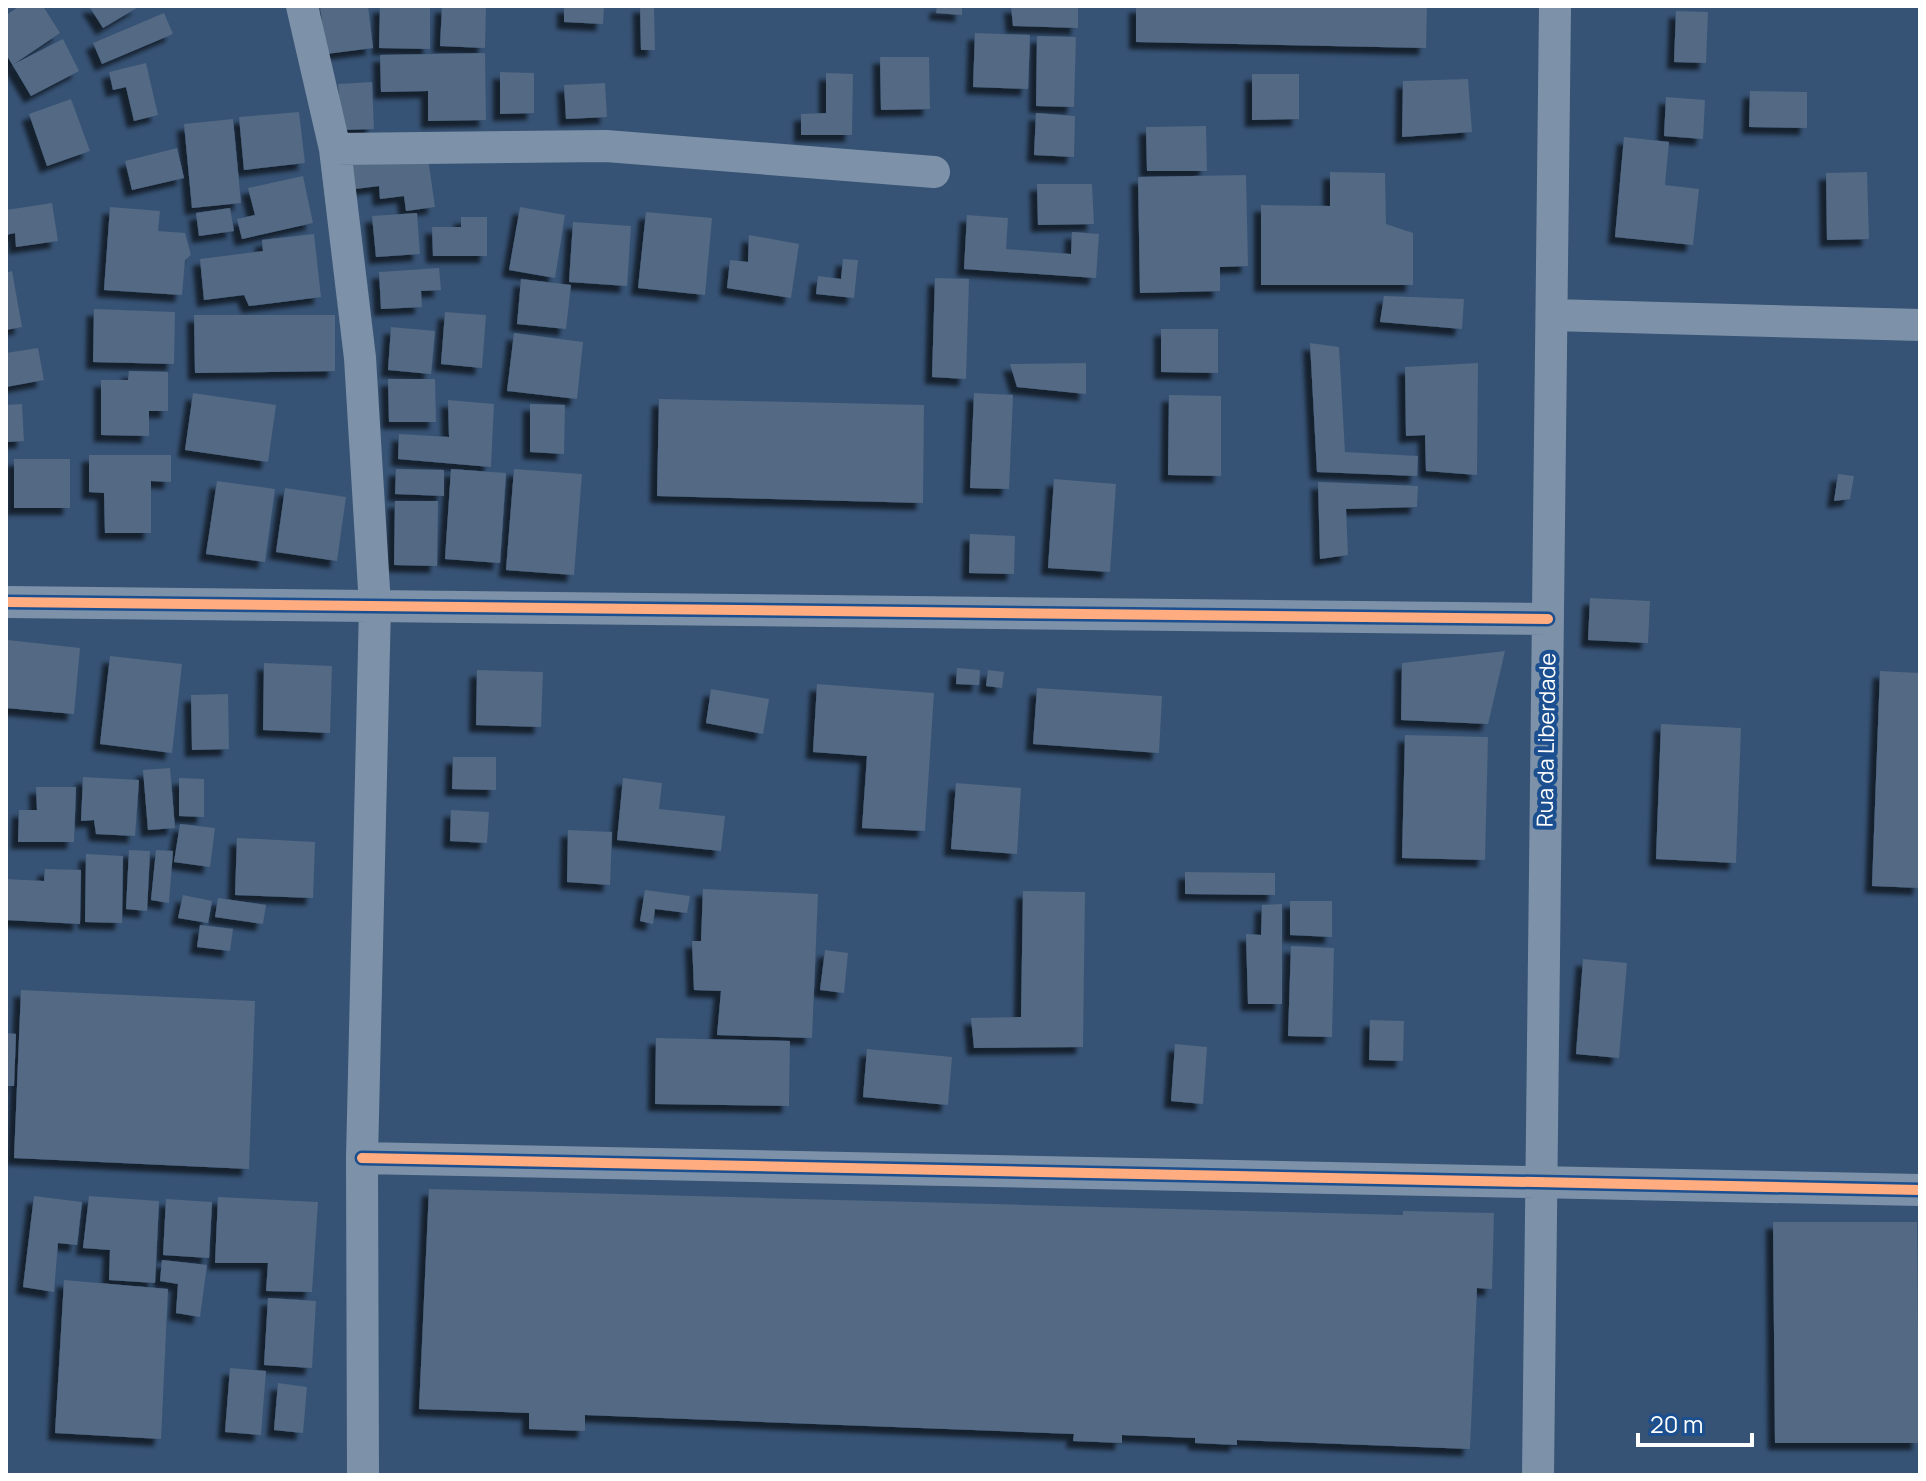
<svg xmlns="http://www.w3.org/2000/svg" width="1926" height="1481" viewBox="0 0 1926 1481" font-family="Manrope,sans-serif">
	<defs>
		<filter id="shadow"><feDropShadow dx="-7" dy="7" stdDeviation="2" flood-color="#0009"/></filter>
	</defs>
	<rect width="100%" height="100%" fill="#365274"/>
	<path fill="#526984" filter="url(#shadow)" d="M20,6H43L60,33L14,64L63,39L79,71L31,96L6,54V15Z
		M89,6H140L103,28Z
		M320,6H368L373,48L326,54Z
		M380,6H430V49L379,48Z
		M442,6H486L485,48L440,46Z
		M564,6H604L603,24L564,22Z
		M640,6H654L655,50H641Z
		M937,6H962V15L936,13Z
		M1011,6H1078V28L1013,26Z
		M1136,6H1427L1426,48L1136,42Z
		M1676,11L1708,12L1706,63L1674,62Z
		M164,13L173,34L102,64L93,43Z
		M975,33L1030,35L1028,89L973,87Z
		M1037,36L1076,37L1074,107L1036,106Z
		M485,53L486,120L428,121V91L381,92L380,55Z
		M880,57H929L930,109L881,110Z
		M146,63L158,115L134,121L126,87L113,90L109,72Z
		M500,72L534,73V113L500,114Z
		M826,73L853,74L852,135H801V114L826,113Z
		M1252,74H1299V119L1252,120Z
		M1468,79L1472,132L1402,137L1403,81Z
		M372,82L374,129L341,130L338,84Z
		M605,83L607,117L566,119L564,85Z
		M1750,91L1807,92V128L1749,127Z
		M1666,97L1705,100L1703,139L1664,136Z
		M71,99L90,151L47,166L29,114Z
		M299,112L305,163L244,170L239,117Z
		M1036,113L1075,116L1074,157L1034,155Z
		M233,119L241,203L192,208L184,124Z
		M1206,126L1207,171H1147L1146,127Z
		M1624,137L1669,142L1665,185L1699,189L1693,245L1615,237Z
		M177,148L184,178L132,190L125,161Z
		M427,151L435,207L406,211L404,196L380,199L379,186L355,189L351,161Z
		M1330,172L1385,173L1386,224L1413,233V285H1261V205L1330,206Z
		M1867,172L1869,239L1827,240L1826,173Z
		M1246,175L1248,266L1220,267V291L1140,293L1138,177Z
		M303,176L313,223L242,239L237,219L255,215L248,188Z
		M1037,184H1092L1094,224L1038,225Z
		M52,203L58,241L16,247L15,233L6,235V210Z
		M110,207L160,211L158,231L185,233L191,255L185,260L182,295L104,290Z
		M520,207L565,215L555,278L509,270Z
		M230,208L234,231L199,236L196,213Z
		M646,212L712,218L705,295L638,288Z
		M417,213L420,254L376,257L372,216Z
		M967,215L1008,218L1006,249L1071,254L1072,232L1099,234L1096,278L964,269Z
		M461,217H487V256H433L432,227H461Z
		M573,222L631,226L627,286L569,282Z
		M314,234L321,297L249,306L244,295L204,300L200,259L263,251L262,240Z
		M749,235L799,244L791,298L727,288L730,260L748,262Z
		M843,259L858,260L854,298L816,294L818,276L841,279Z
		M439,268L441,290L421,291L422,307L381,309L379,272Z
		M12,271L22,327L6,330V273Z
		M935,278L969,279L966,379L932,377Z
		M521,279L571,285L566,329L517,324Z
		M1384,296L1464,299L1462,329L1380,322Z
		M94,309L175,312L174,364L93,362Z
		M445,312L486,315L482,368L441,364Z
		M194,315H335V371L195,373Z
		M391,327L435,331L431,374L388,370Z
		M1161,329H1218V373L1161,372Z
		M514,333L583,342L577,399L507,391Z
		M1310,343L1339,347L1345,452L1418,456L1417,476L1317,472Z
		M38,348L44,380L6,387V353Z
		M1086,363V394L1017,387L1010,364Z
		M1478,363L1477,475L1426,471L1425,435L1406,436L1405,367Z
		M129,371L168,372V411H149V436L101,435V380H128Z
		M388,379H435L436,422H389Z
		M193,393L276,405L268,462L185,450Z
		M974,393L1013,395L1009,489L970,488Z
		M1169,395L1221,396V476L1168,475Z
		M659,399L924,405L923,503L657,496Z
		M448,400L494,404L491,467L398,459L399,434L449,437Z
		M22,404L24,441L6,442V405Z
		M530,404L565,405L564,454L530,452Z
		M89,455H171V482L151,481V533H105L104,493L89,492Z
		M14,459H70V508H14Z
		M396,469L444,470V496L395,494Z
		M451,469L506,473L500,563L445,559Z
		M514,469L582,474L574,575L506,570Z
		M1838,474L1854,476L1850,499L1834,501Z
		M1054,479L1116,484L1110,572L1048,568Z
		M217,481L275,489L265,562L206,554Z
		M1318,482L1418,486L1417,507L1346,509L1348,555L1320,559Z
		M285,488L346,497L337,561L276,552Z
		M395,501H438L437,566L394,565Z
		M970,534L1015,536L1014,574L969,573Z
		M1590,598L1650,601L1648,643L1588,640Z
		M8,640L80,648L74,714L6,708Z
		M1505,651L1488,724L1401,720L1402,663Z
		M110,656L182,664L172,753L100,744Z
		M264,663L332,666L330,733L263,730Z
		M957,668L980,670L979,685L956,684Z
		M477,670L543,672L541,727L476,725Z
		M988,670L1004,672L1002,688L986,686Z
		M1880,671L1920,673V888L1872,886Z
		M817,684L934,693L925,831L862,828L867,756L813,752Z
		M1037,688L1162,696L1159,753L1033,744Z
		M711,689L769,699L763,734L706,723Z
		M228,694L229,749L192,750L191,695Z
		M1661,724L1741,728L1736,863L1656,859Z
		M1405,735L1488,737L1485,860L1402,858Z
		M453,757H496V790L452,789Z
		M170,768L175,828L148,830L143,770Z
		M83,777L139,780L135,836L96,834L94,820L81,821Z
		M179,778L204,779V817L179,816Z
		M623,778L662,783L659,809L725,816L721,851L617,840Z
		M956,783L1021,788L1017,854L951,849Z
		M36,787H76L74,842H18L19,810H37Z
		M451,810L489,812L487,843L450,841Z
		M180,824L215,828L210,867L174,862Z
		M568,830L612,832L610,885L567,882Z
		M237,838L315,842L313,898L235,895Z
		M129,850L150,851L147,911L126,909Z
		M156,850L173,851L169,903L151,900Z
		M86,854L123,856L122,923L85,922Z
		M45,869L81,870L80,924L6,920V879L44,881Z
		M1185,872L1275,873V895L1185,894Z
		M703,889L818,894L812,1038L717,1035L721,991L694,990L692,941H701Z
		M645,890L690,896L687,913L655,909L653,924L640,921Z
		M1023,891L1085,892L1083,1047L974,1048L971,1018L1021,1017Z
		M183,895L212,901L208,923L178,918Z
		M218,898L266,905L263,924L215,917Z
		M1290,901H1332V937L1290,935Z
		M1282,904V1004H1248L1246,934L1261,935L1262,905Z
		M200,925L233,929L230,951L197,947Z
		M1291,946L1334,948L1332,1037L1288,1036Z
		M825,950L848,953L844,993L820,990Z
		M1583,959L1627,963L1619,1058L1576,1054Z
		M21,990L255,1001L249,1169L14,1158Z
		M1370,1020L1404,1021L1403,1061L1369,1060Z
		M6,1033L16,1034L14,1086H6Z
		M656,1038L790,1041L789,1106L655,1104Z
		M1175,1044L1207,1047L1203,1104L1171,1101Z
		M867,1049L952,1057L948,1105L863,1097Z
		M429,1189L1403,1215V1211L1494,1213L1492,1289L1477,1288L1470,1449L1237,1440V1445L1195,1443V1438L1122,1435V1443L1073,1441L1074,1434L585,1415V1431L529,1429V1413L419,1409Z
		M34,1196L82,1202L77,1245L58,1243L54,1292L23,1287Z
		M89,1196L159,1201L155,1283L109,1280L110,1250L83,1248Z
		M218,1197L318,1202L312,1292L266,1291L268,1263H215Z
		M166,1199L212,1202L209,1258L163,1255Z
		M1773,1222H1917L1919,1443H1775Z
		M162,1260L207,1265L200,1317L176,1313L178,1284L160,1281Z
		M64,1280L168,1289L161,1439L55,1433Z
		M268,1298L316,1301L312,1368L264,1365Z
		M230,1368L266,1371L261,1435L225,1432Z
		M278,1383L307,1387L303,1433L274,1430Z"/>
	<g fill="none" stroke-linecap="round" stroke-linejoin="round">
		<path stroke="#7d92a8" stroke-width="32" d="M302,6L335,149L360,358L375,606L362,1158L363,1475
			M335,149L606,146L934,172
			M1552,315L1920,325
			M6,602L1548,619
			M362,1158L1920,1190
			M1538,1475L1555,6"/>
		<defs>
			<path id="cycleway" d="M6,602L1548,619
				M362,1158L1920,1190"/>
		</defs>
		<use href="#cycleway" stroke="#1b4f8f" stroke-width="15"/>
		<use href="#cycleway" stroke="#ffac80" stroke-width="10"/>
	</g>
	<g text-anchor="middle" stroke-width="8" stroke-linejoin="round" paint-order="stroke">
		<g font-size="22" fill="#fff" stroke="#1b4f8f">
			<text transform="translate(1546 740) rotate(-89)" y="8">Rua da Liberdade</text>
		</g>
	</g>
	<rect width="1926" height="1481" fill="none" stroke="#ffffff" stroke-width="16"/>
	<path d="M1638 1433v12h114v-12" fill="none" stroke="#ffffff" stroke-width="4"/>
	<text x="1650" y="1433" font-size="24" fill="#ffffff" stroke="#1b4f8f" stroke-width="6" paint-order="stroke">20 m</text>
</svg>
